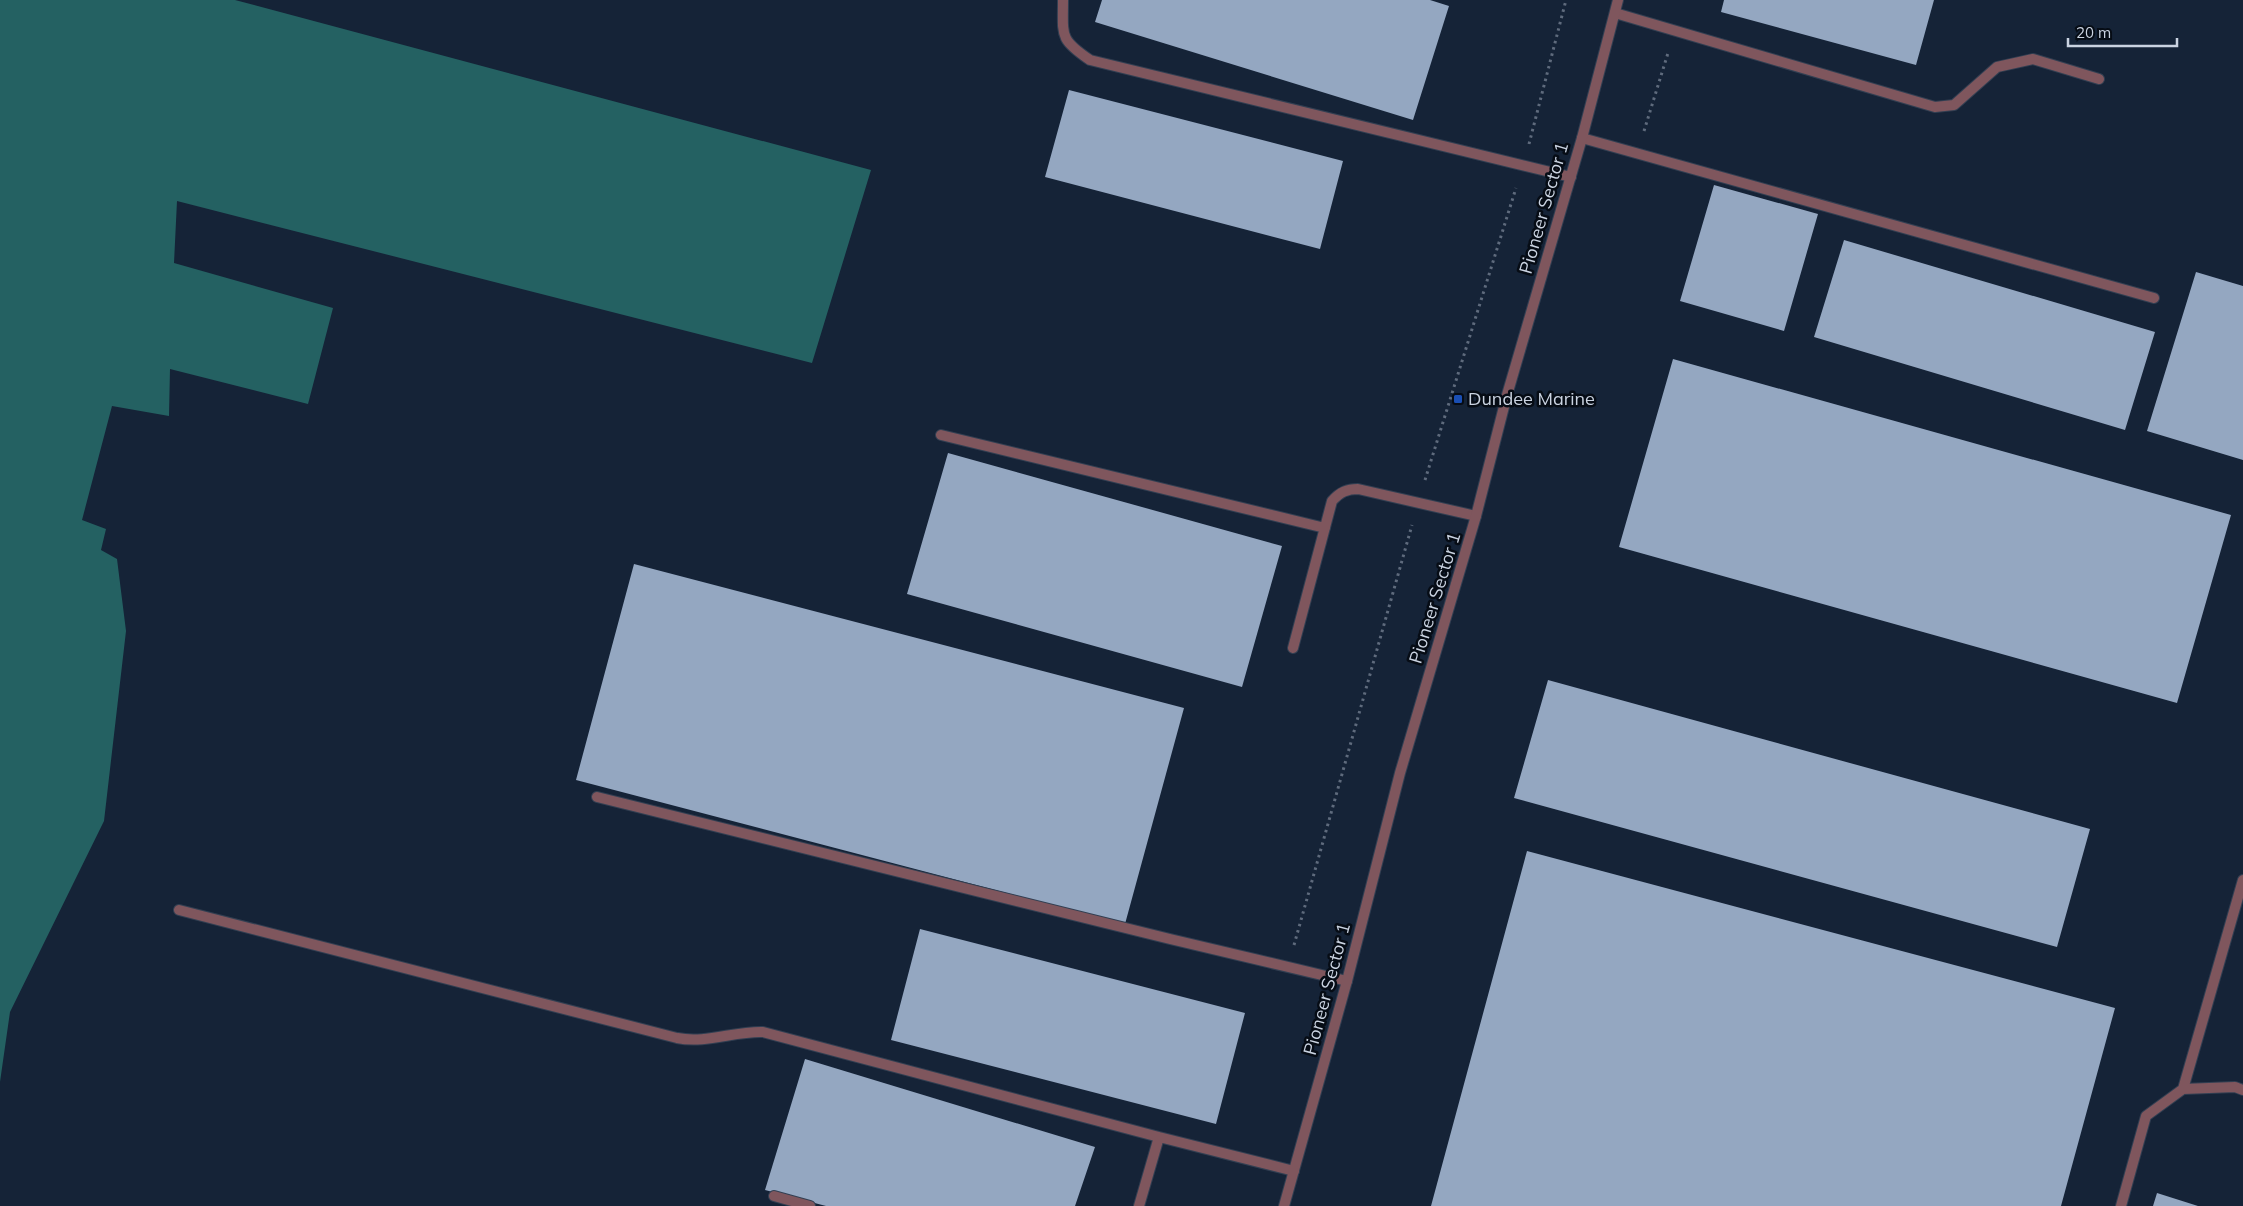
<svg xmlns="http://www.w3.org/2000/svg" width="2243" height="1206" viewBox="0 0 2243 1206" font-family="Mulish,sans-serif">
	<rect width="100%" height="100%" fill="#152337"/>
	<path fill="#246162" d="M0,0H235L871,170L812,363L177,201L174,263L333,308L308,404L170,369L169,416L112,406L82,520L106,529L101,550L117,559L126,631L104,821L10,1012L0,1082Z"/>
	<path fill="#94a7c1" d="M1102,0H1430L1449,6L1413,120L1095,22Z
		M1724,0H1934L1916,65L1721,12Z
		M1069,90L1343,161L1320,249L1045,177Z
		M1714,185L1818,214L1784,331L1680,301Z
		M1844,240L2155,332L2125,430L1814,337Z
		M2196,272L2243,286V460L2147,431Z
		M1673,359L2231,515L2177,703L1619,547Z
		M948,453L1282,546L1242,687L907,594Z
		M634,564L1184,708L1125,924L576,780Z
		M1548,680L2090,829L2057,947L1514,798Z
		M1527,851L2115,1008L2061,1206H1431Z
		M920,929L1245,1013L1216,1124L891,1040Z
		M805,1059L1095,1147L1075,1206H826L765,1190Z
		M2157,1193L2198,1206H2153Z"/>
	<g fill="none" stroke-linecap="round" stroke-linejoin="round">
		<defs>
			<path id="service" d="M1063,0C1063,36 1059,39 1090,60L1571,177
				M1615,13L1935,107L1954,105L1997,67L2033,59L2099,79
				M1582,138L2154,298
				M941,435L1325,528
				M1293,648L1332,501C1340,492 1347,489 1358,489L1476,516
				M597,797L1170,939L1347,981
				M179,910L677,1038C706,1044 734,1031 763,1032L1159,1137
				M2183,1089L2243,880
				M774,1196L810,1206
				M1139,1206L1159,1137L1294,1171
				M2121,1206L2146,1116L2183,1089L2235,1087L2243,1090"/>
			<path id="minor" d="M1284,1206L1347,981L1400,773L1476,516L1507,395L1582,138L1618,0"/>
		</defs>
		<use href="#service" stroke="#323f52" stroke-width="12"/>
		<use href="#minor" stroke="#323f52" stroke-width="12"/>
		<path stroke="#5f6b7d" stroke-width="3" stroke-dasharray="2.5 4" stroke-linecap="butt" d="M1644,131L1668,53
			M1529,144L1566,0
			M1425,480L1516,188
			M1294,945L1412,525"/>
		<use href="#service" stroke="#7f565d" stroke-width="10"/>
		<use href="#minor" stroke="#7f565d" stroke-width="10"/>
	</g>
	<rect fill="#1a4fb4" stroke="#060c15" stroke-width="2" x="1453" y="394" width="10" height="10" rx="2.5"/>
	<g text-anchor="middle" stroke-width="5" stroke-linejoin="round" paint-order="stroke">
		<g font-size="18" fill="#cad3e1" stroke="#060c15">
			<text transform="translate(1544 208) rotate(-74)" y="6">Pioneer Sector 1</text>
			<text transform="translate(1435 598) rotate(-73)" y="6">Pioneer Sector 1</text>
			<text transform="translate(1327 989) rotate(-75)" y="6">Pioneer Sector 1</text>
		</g>
		<g font-size="18" fill="#cad3e1" stroke="#060c15" text-anchor="start">
			<text x="1468" y="405">Dundee Marine</text>
		</g>
	</g>
	<path d="M2068 38v8h109v-8" fill="none" stroke="#cad3e1" stroke-width="2.5"/>
	<text x="2076" y="38" font-size="15" fill="#cad3e1" stroke="#060c15" stroke-width="4" paint-order="stroke">20 m</text>
</svg>
